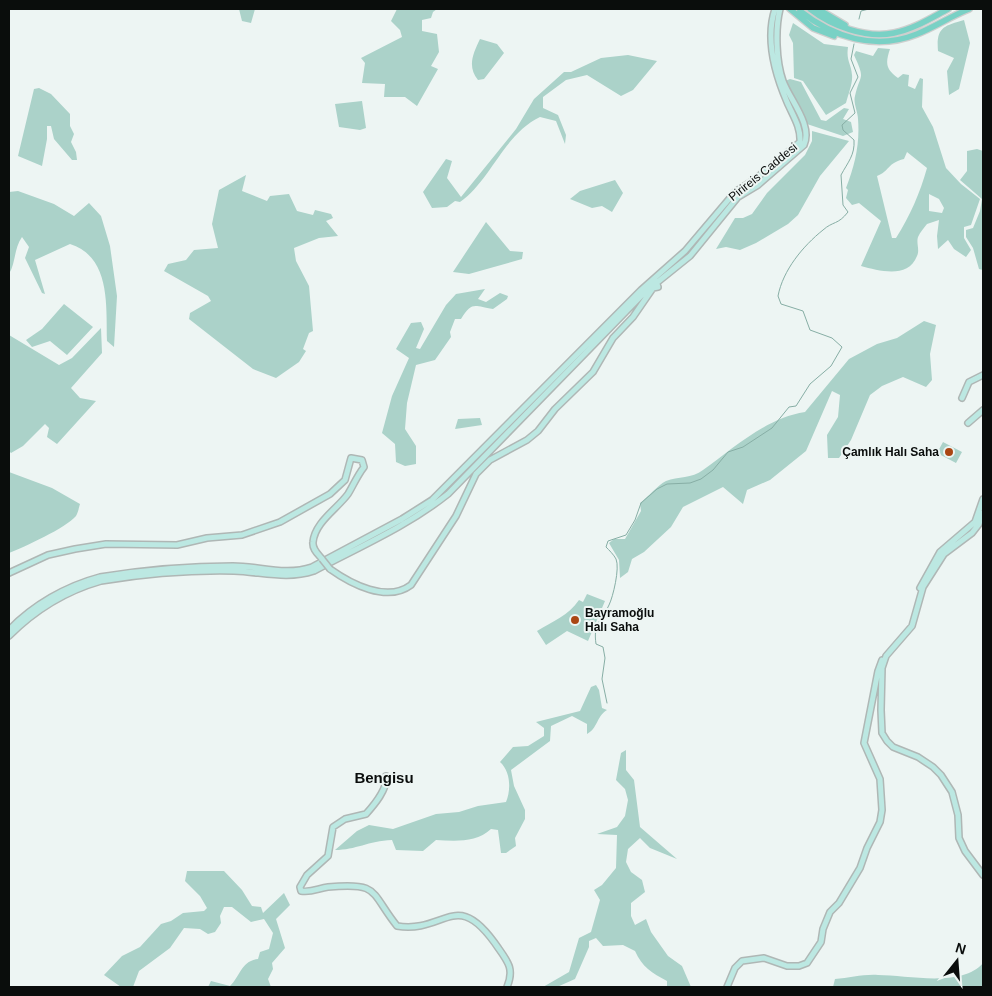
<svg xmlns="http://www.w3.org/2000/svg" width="992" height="996" viewBox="0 0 992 996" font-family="Helvetica,sans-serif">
	<rect width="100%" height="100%" fill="#edf5f3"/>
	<path fill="#abd2c9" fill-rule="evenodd" d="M239,9H255L251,23L242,21Z
		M397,9H437L433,12L431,18L422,20V31L437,34L439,52L431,66L438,69L417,106L405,97H384L385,84L362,83L365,63L361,58L402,37L400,30L391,21Z
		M964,20L970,43L959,89L949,95L947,71L954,58L938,51C936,28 943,26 964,20Z
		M793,23L824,44L848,47C846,61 851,63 852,75C853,83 848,95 846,103L826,115L803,81L794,78L793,43L789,35Z
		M480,39L497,44L504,53L484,79L478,80C467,66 473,54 480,39Z
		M878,48L890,49C885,64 886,69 898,78L903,74L909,75L908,86L915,89L920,78L923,79L922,107L933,127L946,168L961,184L980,199L971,225L964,227V238L971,250L966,257L954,249L948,240L938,249L937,236L939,220L927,224C924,228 920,232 918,237C916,243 920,250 917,256C908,279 880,271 861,266L881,221L859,203L852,205L846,198L848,190L846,188C855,165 860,144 858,119C858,112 853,103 855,96C860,73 866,81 854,55L856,51L873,56ZM907,152L927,168C920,193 910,216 896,238H892L877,176C890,171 887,163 904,159ZM929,194L939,199L944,208L942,213L929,211Z
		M628,55L657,61L633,90L621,96L587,75L566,80L543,97V108L558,115L566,135L565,144L556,121L540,117C504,134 491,180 460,202L455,201L447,207L432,208L423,192L446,159L452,161L447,178L461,197L516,129L534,99L564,72H571L601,58Z
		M790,79L801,82L821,120L826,121L844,108L849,109L843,119L851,122L853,132L843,136L807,124L785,81Z
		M39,88L51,94L70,114V126L74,134L71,142L76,152L77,160H72L54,139L51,126H47V139L42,166L18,156L34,89Z
		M362,101L366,128L360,130L339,127L335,104Z
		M812,131L849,141L820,176L798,215L788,224L756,243L740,250L726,247L716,249L735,218H743L752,214L767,193L805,155L812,141Z
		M977,149L983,151V270L979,269L973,248L966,237V230L973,228L980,211L982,199L960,180L967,171V151Z
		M246,175L242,191L267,201L270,196L289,194L297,211L313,215L315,210L331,214L333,218L326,221L338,236L319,238L294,248L296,261L309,286L313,331L309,333L303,349L306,351L299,362L276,378L253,369L189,319L190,313L211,301L208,296L164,271L168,264L186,260L194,250L218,248L212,224L219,190Z
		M615,180L623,193L612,212L602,206L592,208L570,199L580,191Z
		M18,191L54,204L74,216L89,203L101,216L110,246L117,296L114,347L107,341C106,306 111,257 70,244L35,260L45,294L42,293L25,258L29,247L22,237C14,248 16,262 9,274V192Z
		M486,222L510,251L523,252L522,259L469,274L453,272Z
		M485,289L478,299L486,302L500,293L508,296L507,299L493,309C474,306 472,301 461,319H455L450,332L451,337L435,360L416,365L407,403L405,429L416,446V464L405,466L396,462L395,444L382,433L392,396L409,358L396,349L411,323L421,322L424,329L416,348L420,349L446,305L456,294Z
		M64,304L93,327L67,355L50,341L32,347L26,340L42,329Z
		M924,321L936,325L930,354L932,380L926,387L903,377L882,386L870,395L851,440L839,458H828L827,435L838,417L840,395L832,391L806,451L770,480L747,490L743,504L723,487L683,507L671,527L644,552L632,559L628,572L620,578L619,560L609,543L614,539H625L641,511L640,503C648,497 658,485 666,481C678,476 692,479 703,470C734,448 766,418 805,412L849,359L877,344L897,338Z
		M101,328L102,353L71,388L80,398L96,401L57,444L47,437L49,428L45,424L23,446L11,453L9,451V335L59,365L72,358Z
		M480,418L482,425L455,429L458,419Z
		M943,442L962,452L956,463L937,453Z
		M9,472L52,488L80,504C79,507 78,513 76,516C66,528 24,547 9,553Z
		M587,594L605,601L588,641L567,631L546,645L537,631C553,621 568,616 579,600L583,602Z
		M596,685L599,690L602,708L607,710C596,717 598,728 587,734V724L572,716L551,726L550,741L511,770L514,786L525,810V819L515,838L516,846L506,853H501L498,830L491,829C476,843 455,841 436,840L423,851L396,850L392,840C368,841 356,850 335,850L357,831L369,825L393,829L436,814L459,812L478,806L506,802C511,790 511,772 500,762L513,747L528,746L544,736V728L536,722L580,711L591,687Z
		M626,750V770L634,780L640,827L677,859L650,848L640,838L628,849L626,862L631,872L642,880L645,892L631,903V916L635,925L646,919L651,932L668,956L682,966L691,987H667V981C652,973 642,967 635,951L623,945L603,946L596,938L589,941V947L575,979L557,987H543L569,972L579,938L591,932L600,900L594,890L602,885L616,868L617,835L597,834L617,827L625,816L628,800L625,789L616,780L621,753Z
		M187,871H224L242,890L252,906L261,907L263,913L284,893L290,905L276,919L285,948L272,963L273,969L268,979L271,987H208L211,981L230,986C240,977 241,961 258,959L260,952L269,949L273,933L264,919L251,922L232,907H224L220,916L221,923L215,932L208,934L200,929L184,928L170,948L139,971L133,987H121L104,975L122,956L140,947L161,924L171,921L183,913L204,911L207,908L200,896L185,881Z
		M983,963V987H833L835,979C849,978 864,974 878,975C907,975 962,988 983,963Z"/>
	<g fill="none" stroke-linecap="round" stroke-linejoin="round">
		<path stroke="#87aea5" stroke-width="1" d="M859,19L861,11L869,9
			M607,703L602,679L605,658L603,647L596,644C593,623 601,622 609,605C613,597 620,568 616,559C614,555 609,550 606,547L608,541L626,535L635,520L641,503L657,489L667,484L690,483L701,479L713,470L728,452L743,447L772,428L789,407L796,406L810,384L831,366L842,347L832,338L810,330L803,311L781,304L778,296C783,270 803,246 823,230C833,221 838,225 848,212L843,205L841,175C848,162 855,155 854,140L843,130L842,125L855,113L850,93L858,77L851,59L854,44"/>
		<defs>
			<path id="secondary" d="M962,398L969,382L983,375
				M968,423L983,410
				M983,513L979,524L972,533L944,554L923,587L912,626L886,656L882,668L881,710L882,733L887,741L893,747L918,757L933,767L941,775L952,792L958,815L959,838L965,851L983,875
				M330,569C351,584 387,603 411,585L456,516L476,474L490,460L527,440L538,431L555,409L593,372L613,338L633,317L653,288L658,287L656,281
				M9,573L48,555L75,549L106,544L177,545L207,538L242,535L280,522L330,494L345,480L351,458L362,460L364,467C357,476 353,486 348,494C337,509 315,522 313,542C312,549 318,554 322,559
				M920,588L940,552L975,522L983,499
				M9,630C33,605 66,586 100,577C143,570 188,566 233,566C260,566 285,576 312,567L402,519L432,500L641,290L685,251L735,192L754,180L800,142C801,127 793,116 787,102C775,74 765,39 775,9
				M9,636C34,611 66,591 101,581C144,574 190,570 234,571C262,572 287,580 314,571C359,547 408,526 448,494L644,293L690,256L738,197L758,185L804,145C813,125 790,100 783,81C776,61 775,29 780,9
				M386,776C388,789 374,805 366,814L345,819L333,827L328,856L307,875L300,887L301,891C311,893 319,888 328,887C380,882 370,892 397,926C447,934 456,885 499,949C509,963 514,970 507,987
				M727,987L735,968L742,961L764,958L787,966H799L807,963L821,942L823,929L830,912L839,903L860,868L867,848L880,822L882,810L880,779L864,743L878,671L882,660"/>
			<path id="primary" d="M790,9L813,28L834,36
				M810,9C832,26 866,39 894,33C914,29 931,18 948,9
				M818,9L845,25
				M800,11C833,37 875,51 917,34C935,27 951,16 969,9"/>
		</defs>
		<use href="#secondary" stroke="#afb7b5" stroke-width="8"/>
		<use href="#primary" stroke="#cecfce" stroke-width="8"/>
		<use href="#secondary" stroke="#bce8e2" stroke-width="5"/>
		<use href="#primary" stroke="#79d1c5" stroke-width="5.5"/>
		<defs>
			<path id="secondary-bridge" d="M322,559L330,569"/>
		</defs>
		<use href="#secondary-bridge" stroke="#afb7b5" stroke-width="8" stroke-linecap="butt"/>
		<use href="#secondary-bridge" stroke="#bce8e2" stroke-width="5"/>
	</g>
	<g fill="#aa4613" stroke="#edf5f3" stroke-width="2">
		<circle cx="949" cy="452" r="5"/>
		<circle cx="575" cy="620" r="5"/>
	</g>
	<g text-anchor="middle" stroke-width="4" stroke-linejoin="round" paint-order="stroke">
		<g font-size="12" fill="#0a0d0c" stroke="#edf5f3">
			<text transform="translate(763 172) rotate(-39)" y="4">Pirireis Caddesi</text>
		</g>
		<g font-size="12" font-weight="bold" fill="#0a0d0c" stroke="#edf5f3" text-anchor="end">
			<text x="939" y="456">Çamlık Halı Saha</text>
			<text x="585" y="617" text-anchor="start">Bayramoğlu<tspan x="585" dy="14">Halı Saha</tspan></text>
		</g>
		<g font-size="15" font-weight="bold" fill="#0a0d0c" stroke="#edf5f3">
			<text x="384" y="783">Bengisu</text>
		</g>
	</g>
	<rect width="992" height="996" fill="none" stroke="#0a0d0c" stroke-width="20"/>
	<g transform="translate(957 961) rotate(17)" stroke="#edf5f3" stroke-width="4" paint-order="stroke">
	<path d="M0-4L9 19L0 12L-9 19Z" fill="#0a0d0c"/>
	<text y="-8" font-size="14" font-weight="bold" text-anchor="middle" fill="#0a0d0c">N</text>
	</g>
</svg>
